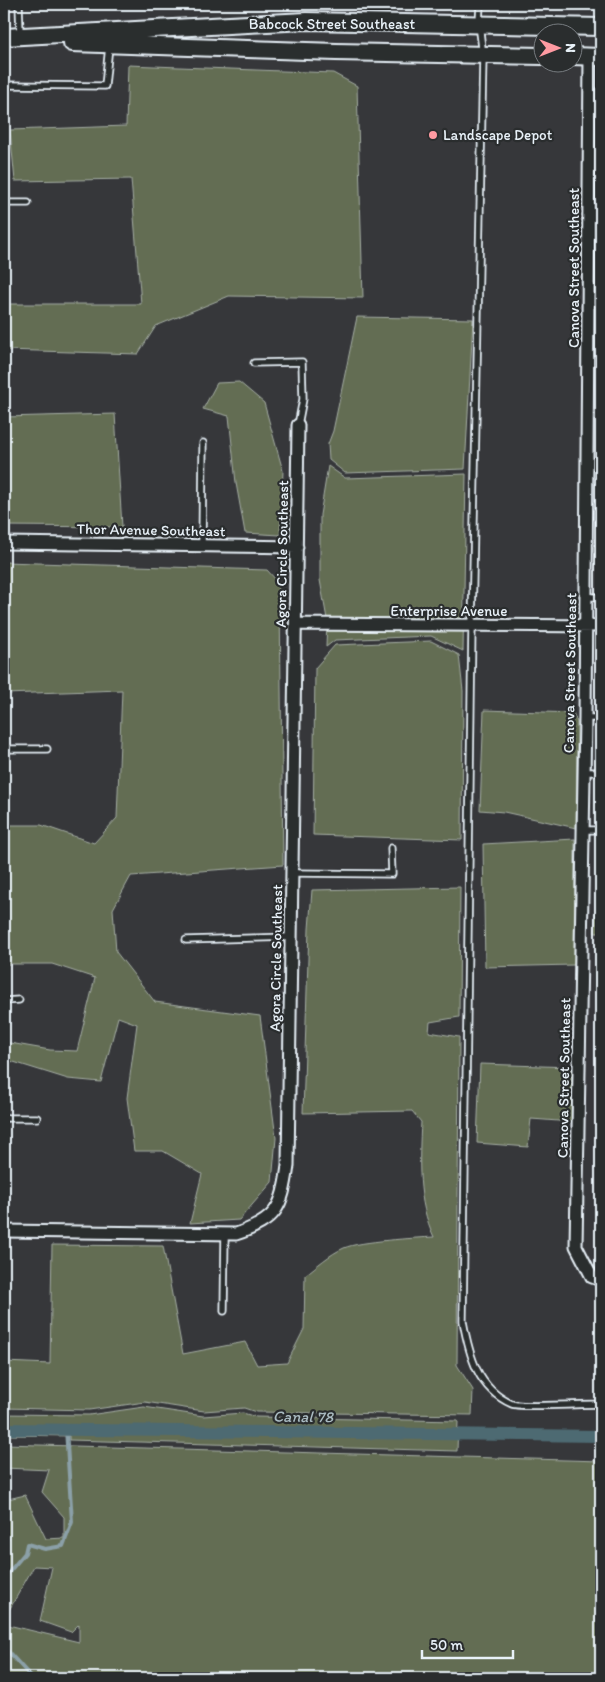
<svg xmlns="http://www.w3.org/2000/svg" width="605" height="1682" viewBox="0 0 605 1682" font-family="Itim,sans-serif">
	<rect width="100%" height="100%" fill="#36373a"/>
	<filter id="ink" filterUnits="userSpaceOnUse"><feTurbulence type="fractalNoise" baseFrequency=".02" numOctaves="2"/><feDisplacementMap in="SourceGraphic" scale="10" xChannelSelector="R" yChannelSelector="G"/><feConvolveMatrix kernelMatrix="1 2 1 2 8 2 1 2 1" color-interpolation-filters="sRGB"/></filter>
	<g filter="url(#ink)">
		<path fill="#646d53" stroke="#a6afa6" d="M128,65L333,73L357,86L363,298L229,296L156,326L138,354L4,350V304H141L131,179L15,181L10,130L126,126Z
			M357,317L473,319L465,469L345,473L329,460L328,444L333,431Z
			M239,382L264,403L283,471L280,535L245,533L236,483L229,416L203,409L217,383Z
			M115,414L122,527L4,526V417Z
			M328,466L345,478L466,474L463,651L431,636L335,640L326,647L327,619L320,580V515Z
			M4,562L267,570L278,582L280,600L283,865L131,876L113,909L116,952L155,1002L260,1016L276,1138L272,1182L239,1220L190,1223L202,1174L163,1151H134L127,1098L137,1024L118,1017L101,1082L68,1079L4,1059V1042L50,1050L77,1051L95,978L52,964H8L4,968V825H41L94,843L117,818L122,690L4,694Z
			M431,641L459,655L463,691L462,840L313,835L315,668L335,645Z
			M484,710L573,713L577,722L576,828L504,812L480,810Z
			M575,839L574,965L485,967L483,844Z
			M597,874H601V933H595Z
			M460,887L459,1017L430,1022L429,1032L459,1037L457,1365L473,1390L472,1415L256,1412L244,1408L204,1411L145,1402L89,1410L4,1408V1362L50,1364L52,1245L163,1246L183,1354L245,1342L257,1365L287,1363L304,1329L305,1275C317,1266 330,1254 344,1248C360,1241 415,1238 434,1237C417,1201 419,1161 421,1122L412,1111L303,1113L309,929L312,890Z
			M480,1064L572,1067V1122L531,1119L528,1147L477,1143Z
			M144,1407L203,1416L243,1413L256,1417L458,1421L457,1451L69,1440V1436L4,1435V1414L89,1415Z
			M4,1444L601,1461V1678H4V1624L79,1642V1624L71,1632L40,1621L52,1567L34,1566L4,1619V1540L9,1539L4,1525V1500L25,1495L46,1539L64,1538V1517L42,1492L49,1470L4,1468Z"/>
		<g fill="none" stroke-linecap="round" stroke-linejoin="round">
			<path stroke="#8ba0a8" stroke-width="4" d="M4,1578L25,1553L27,1544L45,1549L63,1546L72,1522L66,1429
				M4,1647L32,1678"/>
			<path stroke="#4d6a72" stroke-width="12" d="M4,1429L601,1436"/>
			<defs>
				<path id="service" d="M19,4L20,34
					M480,4L479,24L483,56L472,626L463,1321C469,1354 477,1389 512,1404C522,1408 586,1404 601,1404
					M4,85L105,86L109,46
					M4,203H28
					M254,363L302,362L303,399L298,425
					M202,546L203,443
					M586,597H601
					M585,718H601
					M4,749H47
					M583,772H601
					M583,830H601
					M292,873L392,874L391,848
					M186,940L291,937
					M4,1001L19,1000
					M4,1118H37
					M224,1311L225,1233"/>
				<path id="minor" d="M590,57L585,718L576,1246L592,1277L601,1280
					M4,543L297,547
					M296,624L601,626
					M4,1231L236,1234C277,1220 282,1208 288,1166L298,425"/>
				<path id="secondary" d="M4,37L306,21L601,27
					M72,43L336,52L542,56
					M572,56L601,57"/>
			</defs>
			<use href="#service" stroke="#e8f1f8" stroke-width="9"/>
			<use href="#minor" stroke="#e8f1f8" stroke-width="15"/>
			<use href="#secondary" stroke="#e8f1f8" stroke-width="20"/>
			<use href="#service" stroke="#2a2d2e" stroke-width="5.5"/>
			<use href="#minor" stroke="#2a2d2e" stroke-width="11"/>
			<use href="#secondary" stroke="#2a2d2e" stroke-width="16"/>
		</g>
	</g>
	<circle fill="#ff9aa2" stroke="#2a2d2e" stroke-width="2" cx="433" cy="135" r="5"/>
	<g text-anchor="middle" stroke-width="4.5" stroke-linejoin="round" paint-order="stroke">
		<g font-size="15" fill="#e8f1f8" stroke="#2a2d2e">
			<text x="332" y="29">Babcock Street Southeast</text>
			<text transform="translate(574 268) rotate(-90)" y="5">Canova Street Southeast</text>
			<text transform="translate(151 530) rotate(1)" y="5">Thor Avenue Southeast</text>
			<text transform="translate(282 554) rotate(-89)" y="5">Agora Circle Southeast</text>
			<text x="449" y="616">Enterprise Avenue</text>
			<text transform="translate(570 673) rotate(-89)" y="5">Canova Street Southeast</text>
			<text transform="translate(276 958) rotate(-89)" y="5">Agora Circle Southeast</text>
			<text transform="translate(564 1078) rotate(-89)" y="5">Canova Street Southeast</text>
		</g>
		<g font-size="15" fill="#e8f1f8" stroke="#2a2d2e" text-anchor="start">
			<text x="443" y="140">Landscape Depot</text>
		</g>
		<g font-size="16" font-style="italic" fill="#aabbc2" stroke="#2a2d2e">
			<text transform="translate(303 1416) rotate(1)" y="6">Canal 78</text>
		</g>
	</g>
	<rect width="605" height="1682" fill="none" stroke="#2a2d2e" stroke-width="20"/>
	<rect x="10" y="10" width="585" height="1662" fill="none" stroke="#e8f1f8" stroke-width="2" filter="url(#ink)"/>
	<g transform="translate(558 48) rotate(90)"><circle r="24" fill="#2a2d2e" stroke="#767b7f"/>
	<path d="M0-4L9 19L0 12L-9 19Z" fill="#ff9aa2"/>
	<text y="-8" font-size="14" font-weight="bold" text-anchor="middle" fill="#e8f1f8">N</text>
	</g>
	<path d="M422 1650v8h91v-8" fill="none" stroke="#e8f1f8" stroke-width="2.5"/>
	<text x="430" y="1650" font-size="15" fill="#e8f1f8" stroke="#2a2d2e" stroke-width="4" paint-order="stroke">50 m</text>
</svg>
